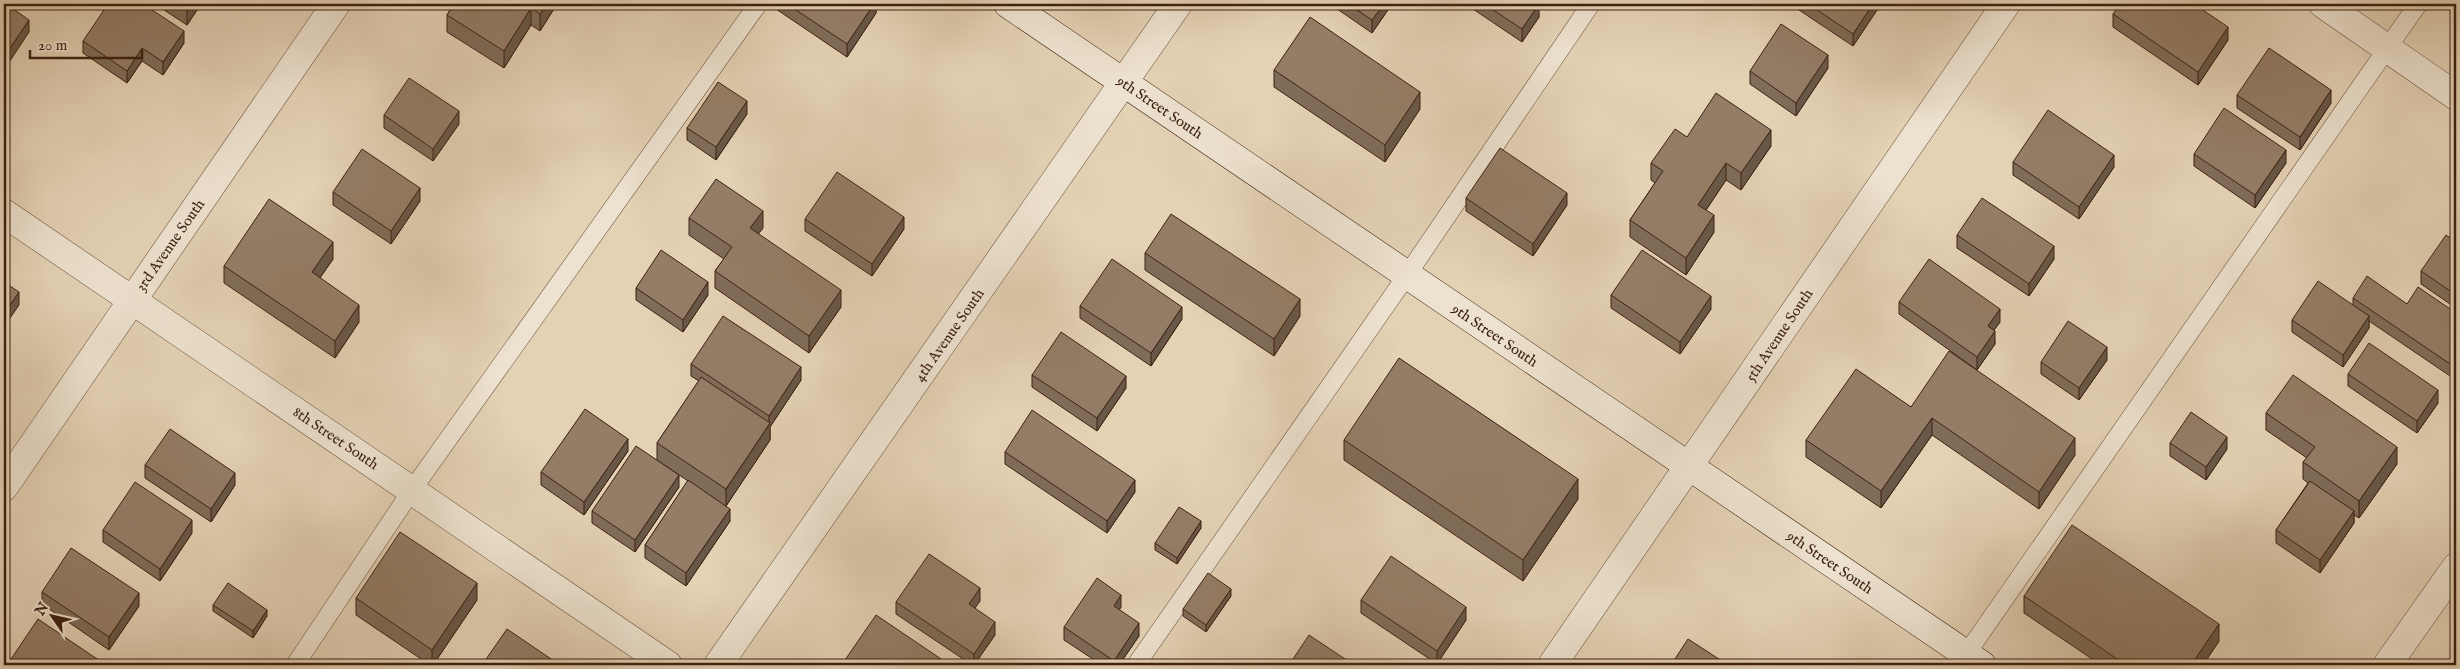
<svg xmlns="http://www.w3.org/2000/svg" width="2460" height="669" viewBox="0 0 2460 669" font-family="'IM FELL English',serif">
	<rect width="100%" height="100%" fill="#e4d2b5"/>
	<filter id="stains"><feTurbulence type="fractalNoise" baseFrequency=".004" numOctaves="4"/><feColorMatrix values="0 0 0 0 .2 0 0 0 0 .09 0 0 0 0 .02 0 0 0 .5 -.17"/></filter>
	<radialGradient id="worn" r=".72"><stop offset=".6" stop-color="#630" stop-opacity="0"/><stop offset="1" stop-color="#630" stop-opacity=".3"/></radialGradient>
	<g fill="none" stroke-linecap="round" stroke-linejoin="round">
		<defs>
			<path id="service" d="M1960,663L2418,4
				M295,665L412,490L758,4
				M1136,665L1407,275L1591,4"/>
			<path id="minor" d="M2323,4L2456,96
				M4,213L668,665
				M4,487L336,4
				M718,665L1178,4
				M1552,665L2006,4
				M2387,665L2456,567"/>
			<path id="secondary" d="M1008,4L1982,665"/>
		</defs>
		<use href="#service" stroke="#684d3b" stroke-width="19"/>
		<use href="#minor" stroke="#684d3b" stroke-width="29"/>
		<use href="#secondary" stroke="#3e2112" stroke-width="29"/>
		<use href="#service" stroke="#ede2cf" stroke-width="18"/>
		<use href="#minor" stroke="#ede2cf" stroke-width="28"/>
		<use href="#secondary" stroke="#ede2cf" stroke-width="28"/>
	</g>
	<path fill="#7f6c59" stroke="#3e2112" d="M155,4H201L187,25Z
		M454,4H557L540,31L531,25L504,68L447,32V15Z
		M776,4H876V13L847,57L776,9Z
		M1330,4H1392L1372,33Z
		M1467,4H1538L1539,17L1522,42L1467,5Z
		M1790,4H1881L1853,46Z
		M2113,14L2228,40L2198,85L2113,27Z
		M83,41L184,43L163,75L142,61L127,83L83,53Z
		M1828,68L1796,116L1750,84V71Z
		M1274,70L1420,109L1385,162L1274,87Z
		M2237,95L2331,103L2300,150L2237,108Z
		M747,114L716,160L687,140V128Z
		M384,115L459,124L433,161L384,128Z
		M1687,137L1771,146L1741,190L1726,180L1706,210L1714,232L1686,275L1630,237V220L1655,183L1651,180V163Z
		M2194,154L2286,163L2255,208L2194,166Z
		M2013,162L2114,167L2079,219L2013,175Z
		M333,192L420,201L391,244L333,205Z
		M1466,198L1567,205L1533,256L1466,211Z
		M689,218L763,228L758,234L841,307L809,353L715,288V271L724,259L689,235Z
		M805,219L904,229L872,276L805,231Z
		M1957,235L2054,259L2029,296L1957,248Z
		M2456,242V308L2421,284V271Z
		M1145,253L1300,316L1274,356L1145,270Z
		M333,259L320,278L359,322L335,358L224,283V266Z
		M636,288L708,295L683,332L636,300Z
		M1611,295L1711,309L1680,354L1611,308Z
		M2353,298L2407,304L2456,313V380L2369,321V328L2343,367L2292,332V320L2353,305Z
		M1899,302L2000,322L1994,330L1995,344L1977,370L1899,314Z
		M1080,306L1182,319L1151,366L1080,318Z
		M2107,360L2079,400L2041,374V362Z
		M691,364L801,380L770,427V440L726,506L730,521L686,586L645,558V545L688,481L657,460V443L699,381L691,376Z
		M2348,374L2438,403L2417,433L2348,386Z
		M1032,375L1126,388L1097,431L1032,387Z
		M1911,407L2075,455L2039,509L1932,435L1881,508L1806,457V440Z
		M2266,413L2397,464L2359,518L2354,515V523L2320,573L2276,543V530L2308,483L2303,479V462L2307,458L2266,430Z
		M1344,440L1578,499L1523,581L1344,460Z
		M2170,443L2227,449L2206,480L2170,456Z
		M628,451L584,515L541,485V472Z
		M1005,452L1135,492L1107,533L1005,464Z
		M145,465L235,485L211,522L145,478Z
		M679,487L635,552L592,523V511Z
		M1201,528L1177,564L1155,550V543Z
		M103,530L192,533L160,581L103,542Z
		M42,592L139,606L109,650L42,604Z
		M1231,596L1206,632L1183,616V609Z
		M2024,596L2219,641L2203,665H2101L2024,613Z
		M356,598L477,600L433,665H430L356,615Z
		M1361,600L1466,620L1437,664L1361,613Z
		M980,601L974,608L995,635L974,665H972L896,614V602Z
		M213,605L267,616L253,638L213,611Z
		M1121,607L1119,610L1139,636L1119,665H1102L1064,640V627Z
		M845,660L950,665H845Z"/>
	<path fill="#685848" stroke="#3e2112" d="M190,4H201L187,25V8Z
		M546,4H557L540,31V14Z
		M874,4H876V13L847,57V44Z
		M1384,4H1392L1372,33V20Z
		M1539,4V17L1522,42V29Z
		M1873,4H1881L1853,46V34Z
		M531,8V25L504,68V51Z
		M29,20V32L4,70V57Z
		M2228,27V40L2198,85V72Z
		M184,31V43L163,75V62Z
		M142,48V61L127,83V71Z
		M1828,55V68L1796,116V103Z
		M2331,90V103L2300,150V137Z
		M1420,92V109L1385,162V145Z
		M747,101V114L716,160V147Z
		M459,111V124L433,161V149Z
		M1771,130V146L1741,190V173Z
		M2286,150V163L2255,208V195Z
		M2114,155V167L2079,219V207Z
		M1726,163V180L1698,222V205Z
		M420,188V201L391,244V231Z
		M1567,193V205L1533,256V244Z
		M763,211V228L750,245V228Z
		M1714,215V232L1686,275V258Z
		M904,217V229L872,276V264Z
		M333,242V259L312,289V272Z
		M2054,246V259L2029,296V284Z
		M708,282V295L683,332V320Z
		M841,290V307L809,353V336Z
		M19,292V305L4,327V314Z
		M1711,296V309L1680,354V342Z
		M1300,299V316L1274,356V339Z
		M359,305V322L335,358V341Z
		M1182,307V319L1151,366V353Z
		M2000,309V322L1988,338V326Z
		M2369,316V328L2343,367V355Z
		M1995,331V344L1977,370V357Z
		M2107,347V360L2079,400V388Z
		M801,367V380L770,427V440L726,506V489L769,425V416Z
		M1126,376V388L1097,431V418Z
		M2438,390V403L2417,433V421Z
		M1932,418V435L1881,508V491Z
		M2227,437V449L2206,480V467Z
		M2075,438V455L2039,509V492Z
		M628,439V451L584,515V502Z
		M2397,447V464L2359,518V501Z
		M235,473V485L211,522V509Z
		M679,475V487L635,552V540Z
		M1578,479V499L1523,581V560Z
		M1135,480V492L1107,533V521Z
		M730,509V521L686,586V573Z
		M2354,511V523L2320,573V560Z
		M192,520V533L160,581V569Z
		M1201,521V528L1177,564V558Z
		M477,583V600L433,665H432V650Z
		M980,588V601L969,617V604Z
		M1231,589V596L1206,632V625Z
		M139,593V606L109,650V637Z
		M1121,595V607L1114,619V606Z
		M1466,607V620L1437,664V651Z
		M267,610V616L253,638V631Z
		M995,622V635L974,665V654Z
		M1139,623V636L1119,665H1114V661Z
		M2219,624V641L2203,665H2191Z"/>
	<path fill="#947d67" stroke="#3e2112" d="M4,4H6L29,20L4,57Z
		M108,4H143L184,31L163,62L142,48L127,71L83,41Z
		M180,4H190L187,8Z
		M454,4H546L540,14L531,8L504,51L447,15Z
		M787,4H874L847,44Z
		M1348,4H1384L1372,20Z
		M1484,4H1539L1522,29Z
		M1808,4H1873L1853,34Z
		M2120,4H2194L2228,27L2198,72L2113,14Z
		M1310,17L1420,92L1385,145L1274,70Z
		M1781,24L1828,55L1796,103L1750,71Z
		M2269,48L2331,90L2300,137L2237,95Z
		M409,78L459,111L433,149L384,115Z
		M718,82L747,101L716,147L687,128Z
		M1716,93L1771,130L1741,173L1726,163L1698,205L1714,215L1686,258L1630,220L1663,171L1651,163L1675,129L1687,137Z
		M2224,108L2286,150L2255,195L2194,154Z
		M2048,110L2114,155L2079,207L2013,162Z
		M1500,148L1567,193L1533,244L1466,198Z
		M362,149L420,188L391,231L333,192Z
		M837,172L904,217L872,264L805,219Z
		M716,179L763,211L750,228L841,290L809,336L715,271L732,247L689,218Z
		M1982,198L2054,246L2029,284L1957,235Z
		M269,199L333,242L312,272L359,305L335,341L224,266Z
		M1171,214L1300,299L1274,339L1145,253Z
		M2446,235L2456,242V295L2421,271Z
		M661,250L708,282L683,320L636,288Z
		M1642,250L1711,296L1680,342L1611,295Z
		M1112,259L1182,307L1151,353L1080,306Z
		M1929,259L2000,309L1988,326L1995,331L1977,357L1899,302Z
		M2367,276L2407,304L2418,287L2456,313V368L2353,298Z
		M2318,281L2369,316L2343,355L2292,320Z
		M4,282L19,292L4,314Z
		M723,316L801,367L769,416L691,364Z
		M2068,321L2107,347L2079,388L2041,362Z
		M1061,332L1126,376L1097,418L1032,375Z
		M2369,343L2438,390L2417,421L2348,374Z
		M1949,351L2075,438L2039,492L1932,418L1881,491L1806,440L1856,369L1911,407Z
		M1399,358L1578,479L1523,560L1344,440Z
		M2293,375L2397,447L2359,501L2303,462L2315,447L2266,413Z
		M701,377L770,423L726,489L657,443Z
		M585,409L628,439L584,502L541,472Z
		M1032,410L1135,480L1107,521L1005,452Z
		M2191,412L2227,437L2206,467L2170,443Z
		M170,429L235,473L211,509L145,465Z
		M636,446L679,475L635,540L592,511Z
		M688,480L730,509L686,573L645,545Z
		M2310,481L2354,511L2320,560L2276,530Z
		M135,482L192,520L160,569L103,530Z
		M1179,507L1201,521L1177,558L1155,543Z
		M2072,525L2219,624L2191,665H2126L2024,596Z
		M400,532L477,583L432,650L356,598Z
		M71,548L139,593L109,637L42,592Z
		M929,554L980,588L969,604L995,622L974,654L896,602Z
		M1391,556L1466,607L1437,651L1361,600Z
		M1208,573L1231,589L1206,625L1183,609Z
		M1097,578L1121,595L1114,606L1139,623L1114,661L1064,627Z
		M228,583L267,610L253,631L213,605Z
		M876,615L950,665H853L845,660Z
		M38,619L103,663L102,665H7Z
		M507,629L560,665H482Z
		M1309,635L1354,665H1289Z
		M1688,639L1728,665H1671Z"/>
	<g text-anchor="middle" stroke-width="4.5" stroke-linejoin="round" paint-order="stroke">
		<g font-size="15" fill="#3e2112" stroke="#ede2cf">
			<text transform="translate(1160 107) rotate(34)" y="5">9th Street South</text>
			<text transform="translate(170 245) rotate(-55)" y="5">3rd Avenue South</text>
			<text transform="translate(949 335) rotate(-55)" y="5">4th Avenue South</text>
			<text transform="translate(1495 335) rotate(34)" y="5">9th Street South</text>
			<text transform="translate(1779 335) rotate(-56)" y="5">5th Avenue South</text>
			<text transform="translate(336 438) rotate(34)" y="5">8th Street South</text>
			<text transform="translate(1830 562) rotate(34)" y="5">9th Street South</text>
		</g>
	</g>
	<rect width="2460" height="669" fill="none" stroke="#e4d2b5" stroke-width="20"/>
	<rect x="5" y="5" width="2450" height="659" fill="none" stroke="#3e2112" stroke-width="2.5"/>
	<rect x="10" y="10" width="2440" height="649" fill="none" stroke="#3e2112"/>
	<g transform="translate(52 616) rotate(304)" stroke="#ede2cf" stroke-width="4" paint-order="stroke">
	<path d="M0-4L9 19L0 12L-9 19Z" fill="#3e2112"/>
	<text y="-8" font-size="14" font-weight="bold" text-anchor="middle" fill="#3e2112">N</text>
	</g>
	<path d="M30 50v8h112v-8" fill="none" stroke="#3e2112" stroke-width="2.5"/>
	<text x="38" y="50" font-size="15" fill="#3e2112" stroke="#ede2cf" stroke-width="4" paint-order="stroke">20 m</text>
	<rect width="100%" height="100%" filter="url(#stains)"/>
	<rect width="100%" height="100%" fill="url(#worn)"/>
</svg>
